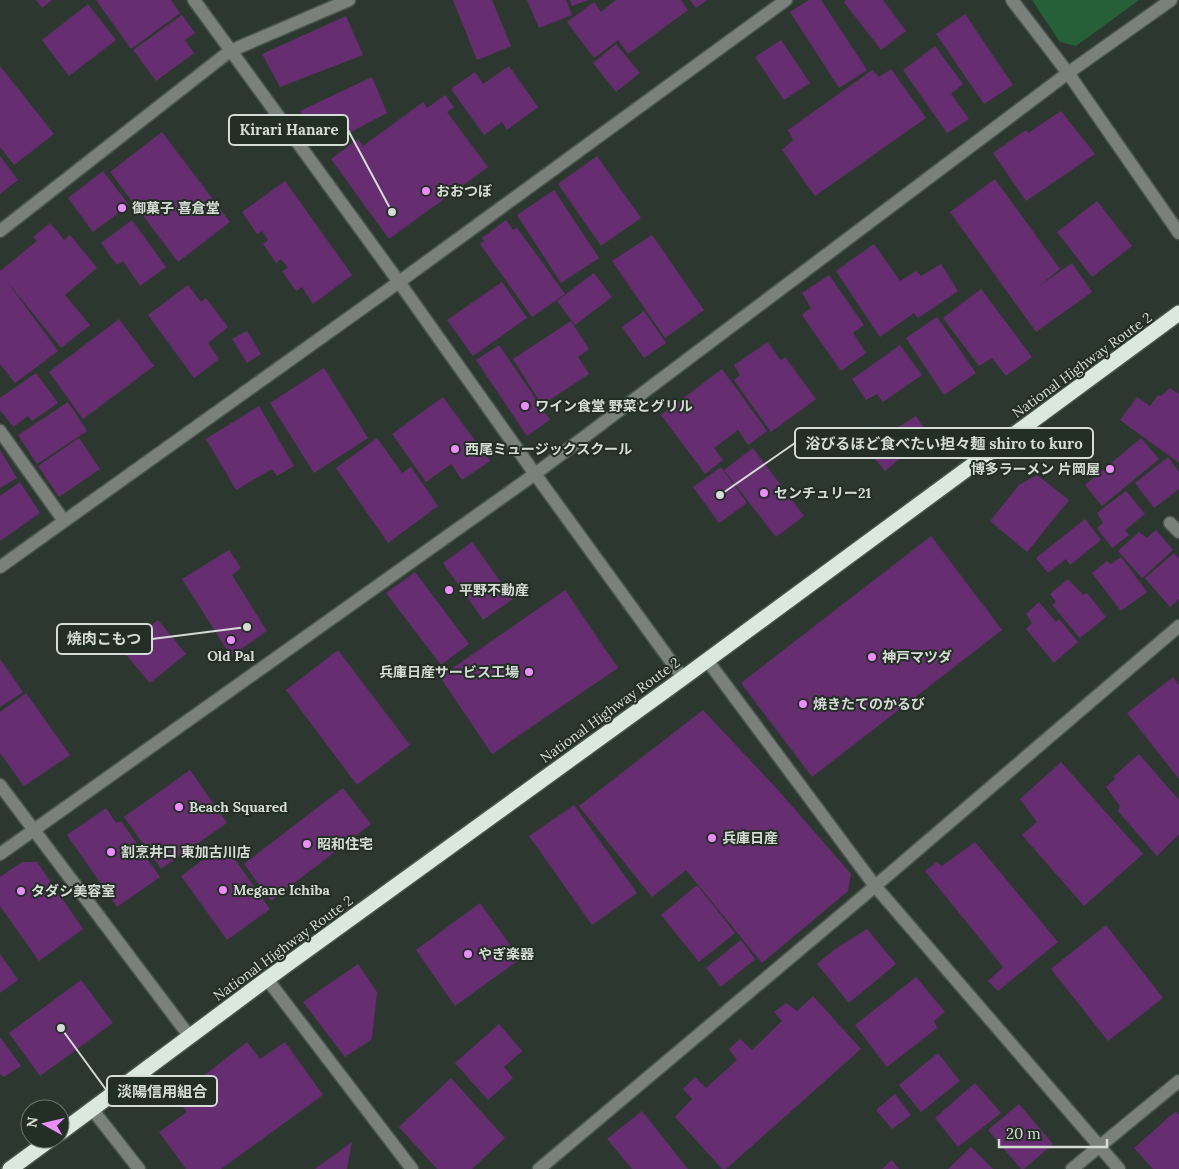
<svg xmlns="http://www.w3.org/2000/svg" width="1179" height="1169" viewBox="0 0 1179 1169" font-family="Lora,'Noto Sans JP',serif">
	<rect width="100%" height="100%" fill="#2c382f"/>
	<path fill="#256038" d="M1032,0H1139L1076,46L1060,42Z"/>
	<path fill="#662e70" d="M36,0H52L42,8Z
		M96,0H171L180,13L131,49Z
		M453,0H492L511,46L477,60Z
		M527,0H566L572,15L539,28Z
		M570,0H588L572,6Z
		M616,0H681L688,10L628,54L618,40L594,58L567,22L594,2L601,12Z
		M690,0H707L696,8Z
		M809,0H821L867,70L839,88L790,12Z
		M846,0H883L906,31L881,50L844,2Z
		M88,4L116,40L69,76L42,40Z
		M965,14L1013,85L984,104L936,34Z
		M182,15L195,33L185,40L194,53L156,81L133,50Z
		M346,16L363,55L280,87L262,54Z
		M781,40L810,83L784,100L755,57Z
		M616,44L640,73L616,92L593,63Z
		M935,46L963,84L951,94L969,119L947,133L903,70Z
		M0,66L54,134L14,165L0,147Z
		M509,66L538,107L507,130L502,122L484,135L451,89L475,72L483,84Z
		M891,69L926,118L815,196L782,150L793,140L788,130L872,70L879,77Z
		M372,77L387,113L326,145L300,111Z
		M445,95L454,107L447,112L488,167L389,239L331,159L358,139L363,146L423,102L427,108Z
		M1061,111L1095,154L1026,201L993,153L1026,130L1028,133Z
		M162,132L230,222L178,262L110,172Z
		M0,156L18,180L0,194Z
		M597,156L641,218L601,246L558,184Z
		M103,171L129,205L93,232L68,198Z
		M995,179L1060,269L1039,286L1072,263L1092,292L1036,332L950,212Z
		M285,181L352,275L313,304L302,287L296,291L282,271L288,268L281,259L276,263L263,244L268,240L262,231L257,234L242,212Z
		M554,190L599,258L561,283L517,215Z
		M1097,201L1132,246L1092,277L1057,232Z
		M132,220L166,267L140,286L123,261L117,265L101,243Z
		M506,220L513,230L517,228L565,294L532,317L480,244L484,241L482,238Z
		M50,223L64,240L70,235L97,268L65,295L90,325L61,348L6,280L58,351L15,383L0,364V271L37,241L33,237Z
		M652,235L704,310L665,338L612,261Z
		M874,244L900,281L916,271L921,276L941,264L958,291L918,318L914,313L880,337L836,271Z
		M594,273L612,297L575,325L557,301Z
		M829,275L864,325L853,333L866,353L841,371L802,315L811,308L802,293Z
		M502,282L527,318L473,356L447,320Z
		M188,285L201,302L206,298L228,327L208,343L219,359L194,378L148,315Z
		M981,289L1032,357L1006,376L992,358L979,366L943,318Z
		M644,311L666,343L644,358L622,327Z
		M937,317L976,373L944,395L906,338Z
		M119,319L154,366L83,419L49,372Z
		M571,321L589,349L578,357L589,374L542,405L513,359Z
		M247,331L261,354L247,363L232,339Z
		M768,342L781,361L785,357L816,399L771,432L734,380L740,375L734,365Z
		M499,345L550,420L527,436L476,360Z
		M900,345L922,375L883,402L877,394L866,400L852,379Z
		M324,368L368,438L314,473L270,403Z
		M722,369L767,431L748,445L738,430L714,448L723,460L705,474L661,415Z
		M36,373L58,403L32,421L28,416L13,427L0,410V398Z
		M1170,388L1179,394V463L1120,420L1137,397L1150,406L1158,395L1161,396Z
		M443,397L490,461L462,480L451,464L426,482L392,434Z
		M68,402L87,431L37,464L18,435Z
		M259,406L294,466L277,476L272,469L236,490L206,439Z
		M916,416L930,437L908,452L894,430Z
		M878,426L903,456L885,471L860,441Z
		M79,438L100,469L59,497L38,466Z
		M377,438L402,473L411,467L438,506L388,543L336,468Z
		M1141,438L1159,459L1102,506L1085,485Z
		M753,448L804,516L776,537L724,470Z
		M0,450L17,478L0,488Z
		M1168,457L1179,472V489L1154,508L1135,483Z
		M721,467L747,503L719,523L693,487Z
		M1037,475L1069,500L1027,552L990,521L1019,485Z
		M20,482L40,513L0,541V496Z
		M1126,491L1145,514L1125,530L1129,535L1112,548L1097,528L1103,523L1097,513Z
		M1085,519L1101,540L1070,565L1066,559L1048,573L1036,558Z
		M1156,530L1173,550L1142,578L1118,551L1139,532L1147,538Z
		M931,536L1002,630L812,777L741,683Z
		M472,542L513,599L483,620L443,563Z
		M229,550L241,568L232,575L267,631L231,656L182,579Z
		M1174,553L1179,559V599L1170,607L1145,578Z
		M1121,557L1147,592L1121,611L1092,573L1107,561L1111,564Z
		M415,572L469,644L441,665L386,593Z
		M1068,579L1083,595L1087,593L1106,617L1080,638L1052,605L1056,602L1050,594Z
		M565,590L618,668L492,754L440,677Z
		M1039,602L1056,622L1059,619L1078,642L1054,663L1026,629L1032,623L1026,614Z
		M158,620L186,654L150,683L122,650Z
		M338,650L410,745L357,785L286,690Z
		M0,659L23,692L0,707Z
		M1173,677L1179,685V779L1127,713Z
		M26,693L70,755L24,786L0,753V712Z
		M703,710L778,790L851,874L848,891L762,963L686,870L652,897L579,806Z
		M1139,754L1179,800V834L1157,856L1118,811L1120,806L1106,787L1115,779L1114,776Z
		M1061,762L1143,854L1084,906L1022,835L1037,822L1020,799Z
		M190,770L227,823L161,869L124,817Z
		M343,788L371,824L271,901L244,864Z
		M574,805L637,893L592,925L529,836Z
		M106,808L116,823L121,821L160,877L117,907L67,835Z
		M975,842L1058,942L998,991L988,981L1003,967L925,871L937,862L942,866Z
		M224,844L270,909L227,940L181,876Z
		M22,862H37L83,929L39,961L0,906V877Z
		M697,885L735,933L699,962L661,915Z
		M480,903L520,959L455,1006L416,950Z
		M1106,925L1163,998L1108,1041L1051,969Z
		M867,929L896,964L849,1003L817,964L835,949Z
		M741,940L755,959L721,987L706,968Z
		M0,954L18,980L0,993Z
		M358,964L377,992L372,1039L345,1057L303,1002Z
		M916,977L945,1012L934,1021L937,1028L887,1067L855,1025Z
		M81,980L113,1023L40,1076L9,1033Z
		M813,996L861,1049L726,1169H722L675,1117L692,1099L683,1089L695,1077L706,1088L737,1060L729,1049L740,1039L752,1050L782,1021L774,1012L786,1003L797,1011Z
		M499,1024L522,1051L504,1067L513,1078L488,1100L455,1063Z
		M0,1037L21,1066L4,1077L0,1074Z
		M247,1042L260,1059L285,1042L323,1095L221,1169H186L159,1132L187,1112L175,1098Z
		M938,1053L960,1081L921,1112L899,1085Z
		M451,1078L505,1138L472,1169H437L399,1127Z
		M975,1083L1001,1113L958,1147L935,1118Z
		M895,1094L911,1115L892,1129L876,1110Z
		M1019,1104L1053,1144L1024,1169H1021L988,1130Z
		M642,1111L688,1169H632L607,1139Z
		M1176,1111L1179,1115V1169H1153L1134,1148Z
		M352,1142L347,1169H315Z
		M971,1147L993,1169H948Z
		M892,1160L899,1169H882Z"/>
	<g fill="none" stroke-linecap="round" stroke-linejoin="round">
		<defs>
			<path id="minor" d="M194,0L399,282L535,474L683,678
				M1012,0L1068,73L1179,233
				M0,231L230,51L349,0
				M0,431L64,521
				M1170,523L1179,532
				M0,567L399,282L786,0
				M707,660L875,886L1119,1169
				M0,785L190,1037
				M0,854L535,474L1068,73L1171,0
				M267,979L412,1169
				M92,1109L139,1169
				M539,1169L860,899L1179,626
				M1072,1169L1179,1081"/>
			<path id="highway" d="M60,1133L267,979L683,678L1179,313
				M10,1169L51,1139"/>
		</defs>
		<use href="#minor" stroke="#4a564d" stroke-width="15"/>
		<use href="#highway" stroke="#4a564d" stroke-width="18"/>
		<use href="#minor" stroke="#7a807b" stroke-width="12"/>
		<use href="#highway" stroke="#dae8dd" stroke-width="15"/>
	</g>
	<g fill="#eb8dfc" stroke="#232e25" stroke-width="2">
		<circle cx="426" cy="191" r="5"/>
		<circle cx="122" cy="208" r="5"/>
		<circle cx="525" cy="406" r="5"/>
		<circle cx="455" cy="449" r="5"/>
		<circle cx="1110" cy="469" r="5"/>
		<circle cx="764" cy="493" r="5"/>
		<circle cx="449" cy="590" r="5"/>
		<circle cx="231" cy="640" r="5"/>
		<circle cx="872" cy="657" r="5"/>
		<circle cx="529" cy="672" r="5"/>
		<circle cx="803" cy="704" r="5"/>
		<circle cx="179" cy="807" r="5"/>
		<circle cx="712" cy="838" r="5"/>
		<circle cx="307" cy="844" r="5"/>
		<circle cx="111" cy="852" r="5"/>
		<circle cx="223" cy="890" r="5"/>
		<circle cx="21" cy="891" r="5"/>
		<circle cx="468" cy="954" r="5"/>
	</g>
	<g text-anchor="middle" stroke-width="4" stroke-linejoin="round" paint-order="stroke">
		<g font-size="14" font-weight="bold" fill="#d5dcd6" stroke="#232e25" text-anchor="start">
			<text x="436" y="196">おおつぼ</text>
			<text x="132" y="213">御菓子 喜倉堂</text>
			<text x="535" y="411">ワイン食堂 野菜とグリル</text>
			<text x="465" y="454">西尾ミュージックスクール</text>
			<text x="1100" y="474" text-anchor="end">博多ラーメン 片岡屋</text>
			<text x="774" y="498">センチュリー21</text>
			<text x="459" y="595">平野不動産</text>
			<text x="231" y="661" text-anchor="middle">Old Pal</text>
			<text x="882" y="662">神戸マツダ</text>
			<text x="519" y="677" text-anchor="end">兵庫日産サービス工場</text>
			<text x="813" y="709">焼きたてのかるび</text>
			<text x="189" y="812">Beach Squared</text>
			<text x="722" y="843">兵庫日産</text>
			<text x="317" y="849">昭和住宅</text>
			<text x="121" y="857">割烹井口 東加古川店</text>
			<text x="233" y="895">Megane Ichiba</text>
			<text x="31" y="896">タダシ美容室</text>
			<text x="478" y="959">やぎ楽器</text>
		</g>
		<g font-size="14" fill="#d5dcd6" stroke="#232e25">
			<text transform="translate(1082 365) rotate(-36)" y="5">National Highway Route 2</text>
			<text transform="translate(610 710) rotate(-36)" y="5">National Highway Route 2</text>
			<text transform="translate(283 948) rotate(-36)" y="5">National Highway Route 2</text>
		</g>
	</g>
	<path fill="none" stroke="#d5dcd6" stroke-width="2" d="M392 212L348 130M720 495L795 443M247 627L152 639M61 1028L107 1091"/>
	<g fill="#d5dcd6" stroke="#232e25" stroke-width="2">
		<circle cx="392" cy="212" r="5"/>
		<circle cx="720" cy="495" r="5"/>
		<circle cx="247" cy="627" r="5"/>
		<circle cx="61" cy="1028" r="5"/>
	</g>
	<g fill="#232e25" stroke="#d5dcd6" stroke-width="2">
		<rect x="229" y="115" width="119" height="30" rx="5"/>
		<rect x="795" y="428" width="298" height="30" rx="5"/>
		<rect x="57" y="624" width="95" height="30" rx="5"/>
		<rect x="107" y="1076" width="110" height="30" rx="5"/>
	</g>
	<g font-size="15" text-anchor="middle" font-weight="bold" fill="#d5dcd6">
		<text x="289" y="135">Kirari Hanare</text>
		<text x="944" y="449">浴びるほど食べたい担々麺 shiro to kuro</text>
		<text x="104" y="644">焼肉こもつ</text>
		<text x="162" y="1097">淡陽信用組合</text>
	</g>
	<g transform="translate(45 1124) rotate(278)"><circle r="24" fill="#232e25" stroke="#6a746c"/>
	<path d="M0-4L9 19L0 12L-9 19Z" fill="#eb8dfc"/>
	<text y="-8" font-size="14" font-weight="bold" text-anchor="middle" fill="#d5dcd6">N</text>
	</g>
	<path d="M999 1139v8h108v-8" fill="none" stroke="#d5dcd6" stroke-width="2.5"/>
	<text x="1006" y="1139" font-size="15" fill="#d5dcd6" stroke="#232e25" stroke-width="4" paint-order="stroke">20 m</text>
</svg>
